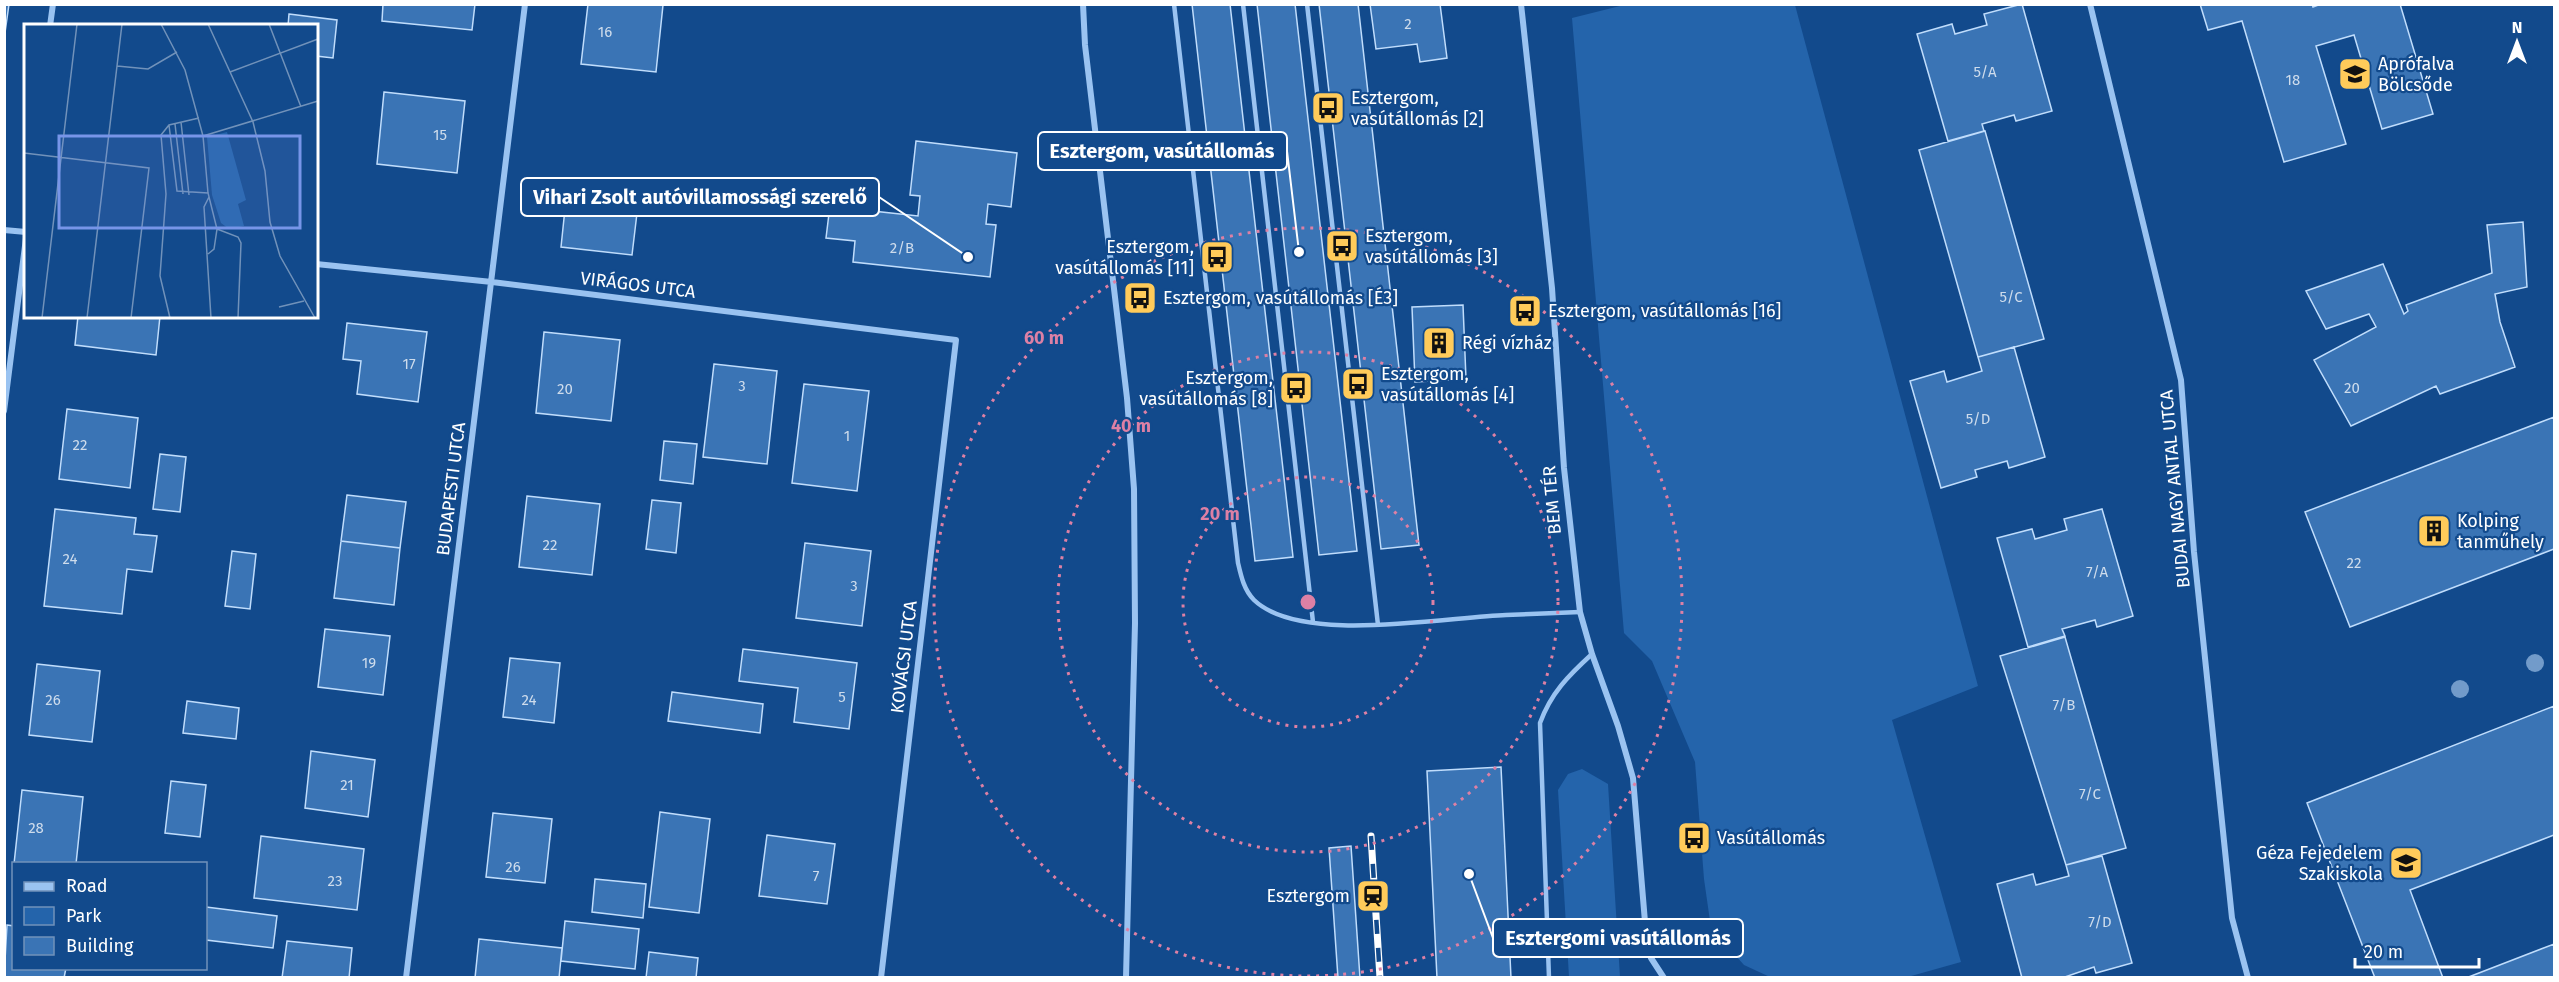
<svg xmlns="http://www.w3.org/2000/svg" width="2559" height="982" viewBox="0 0 2559 982" font-family="'Fira Sans',sans-serif">
	<rect width="100%" height="100%" fill="#124a8c"/>
	<path fill="#2464ab" d="M1624,5H1795L1978,686L1892,720L1961,962L1904,978L1770,977L1744,965L1711,928L1704,879L1695,762L1652,661L1624,633L1572,18Z
		M1582,769L1608,784L1620,977H1569L1558,790L1568,774Z"/>
	<path fill="#3a74b5" stroke="#c0ddfc" stroke-width="1.5" d="M4,4H9L4,40Z
		M383,4H475L472,30L382,21Z
		M588,4L663,5L656,72L581,64Z
		M1192,4H1230L1293,557L1255,561Z
		M1257,4H1295L1357,551L1319,555Z
		M1319,4H1358L1419,545L1381,549Z
		M1370,4H1440L1447,58L1420,62L1417,44L1376,49Z
		M2022,4L2052,111L2016,121L2014,115L1982,124L1984,131L1948,141L1917,34L1952,24L1955,34L1987,25L1984,14Z
		M2200,4H2312L2313,7L2321,4H2400L2433,114L2382,129L2354,35L2316,46L2346,144L2284,162L2242,21L2208,30Z
		M289,14L337,20L333,58L316,56V26H288Z
		M384,92L465,101L457,173L377,164Z
		M1985,131L2044,339L1978,357L1919,150Z
		M916,141L1017,153L1011,207L988,204L986,224L996,225L990,277L853,262L855,241L826,238L833,181L876,186L873,211L918,216L920,196L910,195Z
		M568,180L640,188L632,255L561,247Z
		M2523,222L2527,287L2495,294L2500,322L2515,367L2440,394L2436,386L2351,426L2314,360L2376,327L2369,314L2326,329L2306,291L2383,264L2404,314L2408,311L2406,305L2492,273L2487,225Z
		M1463,305L1466,379L1415,382L1412,307Z
		M78,316H160L156,355L75,345Z
		M347,323L427,332L418,402L357,394L361,361L343,359Z
		M544,332L620,340L611,421L536,413Z
		M2014,347L2045,457L2009,468L2007,461L1975,470L1977,477L1941,488L1910,381L1944,371L1947,382L1982,371L1978,357Z
		M714,364L777,371L767,464L703,457Z
		M804,384L869,391L857,491L792,483Z
		M67,409L138,418L130,488L59,479Z
		M2554,417V549L2350,627L2305,512Z
		M664,441L697,444L693,484L660,480Z
		M160,454L186,457L180,512L153,509Z
		M347,495L406,502L400,548L341,541Z
		M527,496L600,504L592,575L519,567Z
		M652,500L681,503L676,553L646,549Z
		M55,509L136,518L134,534L157,536L152,572L127,569L122,614L44,606Z
		M2102,509L2133,616L2097,627L2095,620L2062,629L2065,636L2028,647L1997,538L2032,529L2035,539L2067,530L2064,519Z
		M341,541L400,548L394,605L334,598Z
		M805,543L871,551L862,626L796,618Z
		M232,551L256,554L250,609L225,606Z
		M325,629L390,636L383,695L318,687Z
		M2065,637L2126,848L2066,865L2000,656Z
		M743,649L857,663L849,729L794,722L798,688L739,681Z
		M510,658L560,663L554,723L503,717Z
		M37,664L100,671L92,742L29,735Z
		M672,692L763,704L760,733L668,721Z
		M187,701L239,708L236,739L183,733Z
		M2554,706V835L2410,890L2443,978H2375L2307,803Z
		M311,751L375,760L368,817L305,808Z
		M1501,767L1511,978H1437L1427,771Z
		M171,781L206,785L200,837L165,833Z
		M22,790L83,797L76,864H14Z
		M660,812L710,819L699,913L649,907Z
		M493,813L552,819L545,883L486,877Z
		M767,835L835,844L827,904L759,896Z
		M261,836L364,849L357,910L254,898Z
		M1351,846L1360,978H1338L1329,848Z
		M2102,856L2132,963L2096,973L2094,967L2062,978H2022L1997,884L2033,874L2036,885L2069,876L2066,865Z
		M595,879L646,884L643,918L592,912Z
		M206,907L277,916L273,948L206,940Z
		M565,921L639,929L635,969L561,961Z
		M7,925L14,926V968H66L64,978H4Z
		M479,939L562,948L559,978H475Z
		M287,941L352,948L349,978H282Z
		M2554,944V978H2466Z
		M649,952L698,958L696,978H646Z"/>
	<g fill="none" stroke-linecap="round" stroke-linejoin="round">
		<path stroke="#9ac3f1" stroke-width="4.5" d="M1174,4L1238,563C1241,576 1244,590 1254,600C1301,645 1445,617 1506,615C1531,614 1555,613 1580,612
			M1243,4L1313,622
			M1307,4L1378,625
			M1549,978L1540,723C1551,693 1568,676 1592,654"/>
		<path stroke="#9ac3f1" stroke-width="6" d="M1083,4L1085,45L1127,398L1134,489L1135,623L1126,978
			M1521,4L1552,288L1564,468L1580,612L1592,654L1618,726L1633,778L1647,946L1651,958L1664,978
			M2090,4L2181,380L2194,552L2232,918L2248,978
			M50,26L53,4
			M4,230L26,232
			M316,264L492,282L956,340L881,978
			M4,411L26,238
			M406,978L525,4"/>
		<defs>
			<path id="rail" d="M1371,836L1380,978"/>
		</defs>
		<use href="#rail" stroke="#fff" stroke-width="7"/>
		<use href="#rail" stroke="#124a8c" stroke-width="4.5" stroke-dasharray="14" stroke-linecap="butt"/>
	</g>
	<g fill="#729bca">
		<circle cx="2535" cy="663" r="9"/>
		<circle cx="2460" cy="689" r="9"/>
	</g>
	<g fill="none" stroke="#dd80a5" stroke-width="3" stroke-dasharray="3 6">
		<circle cx="1308" cy="602" r="125"/>
		<circle cx="1308" cy="602" r="250"/>
		<circle cx="1308" cy="602" r="374"/>
	</g>
	<defs>
		<symbol id="school-square" viewBox="-11 -11 22 22"><rect x="-9" y="-9" width="18" height="18" rx="4" fill="#ffcb5a" stroke="#124a8c"/><path d="M0-5L7-2L0 1L-7-2ZM-4 1L0 2.5L4 1V4Q0 6-4 4Z" fill="#111"/></symbol>
		<symbol id="bus-square" viewBox="-11 -11 22 22"><rect x="-9" y="-9" width="18" height="18" rx="4" fill="#ffcb5a" stroke="#124a8c"/><path d="M-5-6H5V4H4V6H2V4H-2V6H-4V4H-5ZM-3.5-4V0h7V-4ZM-3.5 1.2v1.5H-2V1.2ZM2 1.2v1.5H3.5V1.2Z" fill="#111"/></symbol>
		<symbol id="building-square" viewBox="-11 -11 22 22"><rect x="-9" y="-9" width="18" height="18" rx="4" fill="#ffcb5a" stroke="#124a8c"/><path d="M-4-6H4V6H1V3H-1V6H-4ZM-2.5-4.3h1.7v1.8h-1.7ZM.8-4.3h1.7v1.8H.8ZM-2.5-1h1.7V.8h-1.7ZM.8-1h1.7V.8H.8Z" fill="#111"/></symbol>
		<symbol id="station-square" viewBox="-11 -11 22 22"><rect x="-9" y="-9" width="18" height="18" rx="4" fill="#ffcb5a" stroke="#124a8c"/><path d="M-3-6H3Q5-6 5-4V2Q5 4 3 4L4.5 6H3L1.5 4h-3L-3 6H-4.5L-3 4Q-5 4-5 2V-4Q-5-6-3-6ZM-3.5-4v3h7v-3ZM-3.5 1v1.5H-2V1ZM2 1v1.5H3.5V1Z" fill="#111"/></symbol>
	</defs>
	<g fill-rule="evenodd">
		<use href="#school-square" x="2336" y="55" width="38" height="38"/>
		<use href="#bus-square" x="1309" y="89" width="38" height="38"/>
		<use href="#bus-square" x="1323" y="227" width="38" height="38"/>
		<use href="#bus-square" x="1198" y="238" width="38" height="38"/>
		<use href="#bus-square" x="1121" y="279" width="38" height="38"/>
		<use href="#bus-square" x="1506" y="292" width="38" height="38"/>
		<use href="#building-square" x="1420" y="324" width="38" height="38"/>
		<use href="#bus-square" x="1339" y="365" width="38" height="38"/>
		<use href="#bus-square" x="1277" y="369" width="38" height="38"/>
		<use href="#building-square" x="2415" y="512" width="38" height="38"/>
		<use href="#bus-square" x="1675" y="819" width="38" height="38"/>
		<use href="#school-square" x="2387" y="844" width="38" height="38"/>
		<use href="#station-square" x="1354" y="877" width="38" height="38"/>
	</g>
	<g text-anchor="middle" stroke-width="4.5" stroke-linejoin="round" paint-order="stroke">
		<g font-size="15" fill="#cedcec">
			<text x="1408" y="29">2</text>
			<text x="605" y="37">16</text>
			<text x="1985" y="77">5/A</text>
			<text x="2293" y="85">18</text>
			<text x="440" y="140">15</text>
			<text x="902" y="253">2/B</text>
			<text x="2011" y="302">5/C</text>
			<text x="409" y="369">17</text>
			<text x="742" y="391">3</text>
			<text x="2352" y="393">20</text>
			<text x="565" y="394">20</text>
			<text x="1978" y="424">5/D</text>
			<text x="847" y="441">1</text>
			<text x="80" y="450">22</text>
			<text x="550" y="550">22</text>
			<text x="70" y="564">24</text>
			<text x="2354" y="568">22</text>
			<text x="2097" y="577">7/A</text>
			<text x="854" y="591">3</text>
			<text x="369" y="668">19</text>
			<text x="842" y="702">5</text>
			<text x="53" y="705">26</text>
			<text x="529" y="705">24</text>
			<text x="2064" y="710">7/B</text>
			<text x="347" y="790">21</text>
			<text x="2090" y="799">7/C</text>
			<text x="36" y="833">28</text>
			<text x="513" y="872">26</text>
			<text x="816" y="881">7</text>
			<text x="335" y="886">23</text>
			<text x="2100" y="927">7/D</text>
		</g>
		<g font-size="18" fill="#fff" stroke="#124a8c" text-anchor="start">
			<text x="2378" y="70">Aprófalva<tspan x="2378" dy="21">Bölcsőde</tspan></text>
			<text x="1351" y="104">Esztergom,<tspan x="1351" dy="21">vasútállomás [2]</tspan></text>
			<text x="1365" y="242">Esztergom,<tspan x="1365" dy="21">vasútállomás [3]</tspan></text>
			<text x="1194" y="253" text-anchor="end">Esztergom,<tspan x="1194" dy="21">vasútállomás [11]</tspan></text>
			<text x="1163" y="304">Esztergom, vasútállomás [É3]</text>
			<text x="1548" y="317">Esztergom, vasútállomás [16]</text>
			<text x="1462" y="349">Régi vízház</text>
			<text x="1381" y="380">Esztergom,<tspan x="1381" dy="21">vasútállomás [4]</tspan></text>
			<text x="1273" y="384" text-anchor="end">Esztergom,<tspan x="1273" dy="21">vasútállomás [8]</tspan></text>
			<text x="2457" y="527">Kolping<tspan x="2457" dy="21">tanműhely</tspan></text>
			<text x="1717" y="844">Vasútállomás</text>
			<text x="2383" y="859" text-anchor="end">Géza Fejedelem<tspan x="2383" dy="21">Szakiskola</tspan></text>
			<text x="1350" y="902" text-anchor="end">Esztergom</text>
		</g>
		<g font-size="18" fill="#fff" stroke="#124a8c">
			<text transform="translate(638 285) rotate(7)" y="6">VIRÁGOS UTCA</text>
			<text transform="translate(451 489) rotate(-83)" y="6">BUDAPESTI UTCA</text>
			<text transform="translate(2175 489) rotate(-95)" y="6">BUDAI NAGY ANTAL UTCA</text>
			<text transform="translate(1552 500) rotate(-95)" y="6">BEM TÉR</text>
			<text transform="translate(904 657) rotate(-83)" y="6">KOVÁCSI UTCA</text>
		</g>
	</g>
	<g transform="translate(24 24)">
		<rect width="294" height="294" fill="#124a8c"/>
		<path d="M203,108L222,176L214,180L220,202L205,205L197,199L188,171L183,113Z" fill="#2464ab"/>
		<path fill="none" stroke="#7192ba" stroke-width="1.5" d="M137,0L161,46L179,112L184,169L193,205L190,225L184,230M184,0L229,98L241,147L246,198L256,232L291,294M245,0L277,83M93,42L124,45L153,28M206,48L294,15M157,98L165,171M151,100L159,170M145,101L153,167L184,169M179,112L294,77M0,129L125,144L107,294M185,173L180,183L187,294M193,205L214,213L217,219L214,294M255,283L280,277M18,294L53,0M63,294L98,0M146,294L136,252L142,170L137,111L145,101L175,94"/>
		<path fill="#7795e8" fill-opacity="0.15" stroke="#7795e8" stroke-width="3" d="M35,112H276V204H35Z"/>
		<rect width="294" height="294" fill="none" stroke="#fff" stroke-width="3"/>
	</g>
	<circle cx="1308" cy="602" r="9" fill="#dd80a5" stroke="#124a8c" stroke-width="3"/>
	<g font-size="18" text-anchor="middle" font-weight="bold" fill="#dd80a5" stroke="#124a8c" stroke-width="4.5" stroke-linejoin="round" paint-order="stroke">
		<text x="1044" y="344">60 m</text>
		<text x="1131" y="432">40 m</text>
		<text x="1220" y="520">20 m</text>
	</g>
	<path fill="none" stroke="#fff" stroke-width="2" d="M1299 252L1287 151M968 257L879 197M1469 874L1493 938"/>
	<g fill="#fff" stroke="#124a8c" stroke-width="2">
		<circle cx="1299" cy="252" r="6"/>
		<circle cx="968" cy="257" r="6"/>
		<circle cx="1469" cy="874" r="6"/>
	</g>
	<g fill="#124a8c" stroke="#fff" stroke-width="2">
		<rect x="1038" y="132" width="249" height="38" rx="6"/>
		<rect x="521" y="178" width="358" height="38" rx="6"/>
		<rect x="1493" y="919" width="250" height="38" rx="6"/>
	</g>
	<g font-size="20" text-anchor="middle" font-weight="bold" fill="#fff">
		<text x="1162" y="158">Esztergom, vasútállomás</text>
		<text x="700" y="204">Vihari Zsolt autóvillamossági szerelő</text>
		<text x="1618" y="945">Esztergomi vasútállomás</text>
	</g>
	<rect width="2559" height="982" fill="none" stroke="#ffffff" stroke-width="12"/>
	<rect x="12" y="862" width="195" height="108" fill="#124a8c" stroke="#7192ba" stroke-width="1.5"/>
	<rect x="24" y="882" width="30" height="9" fill="#9ac3f1" stroke="#7192ba" stroke-width="1.5"/>
	<text x="66" y="892" font-size="18" fill="#ffffff">Road</text>
	<rect x="24" y="907" width="30" height="18" fill="#2464ab" stroke="#7192ba" stroke-width="1.5"/>
	<text x="66" y="922" font-size="18" fill="#ffffff">Park</text>
	<rect x="24" y="937" width="30" height="18" fill="#3a74b5" stroke="#7192ba" stroke-width="1.5"/>
	<text x="66" y="952" font-size="18" fill="#ffffff">Building</text>
	<g transform="translate(2517 42)" stroke="#124a8c" stroke-width="4.5" paint-order="stroke">
	<path d="M0-4.5L10 22L0 15L-10 22Z" fill="#ffffff"/>
	<text y="-9" font-size="16" font-weight="bold" text-anchor="middle" fill="#ffffff">N</text>
	</g>
	<path d="M2355 958v9h124v-9" fill="none" stroke="#ffffff" stroke-width="3"/>
	<text x="2364" y="958" font-size="18" fill="#ffffff" stroke="#124a8c" stroke-width="4.5" paint-order="stroke">20 m</text>
</svg>
